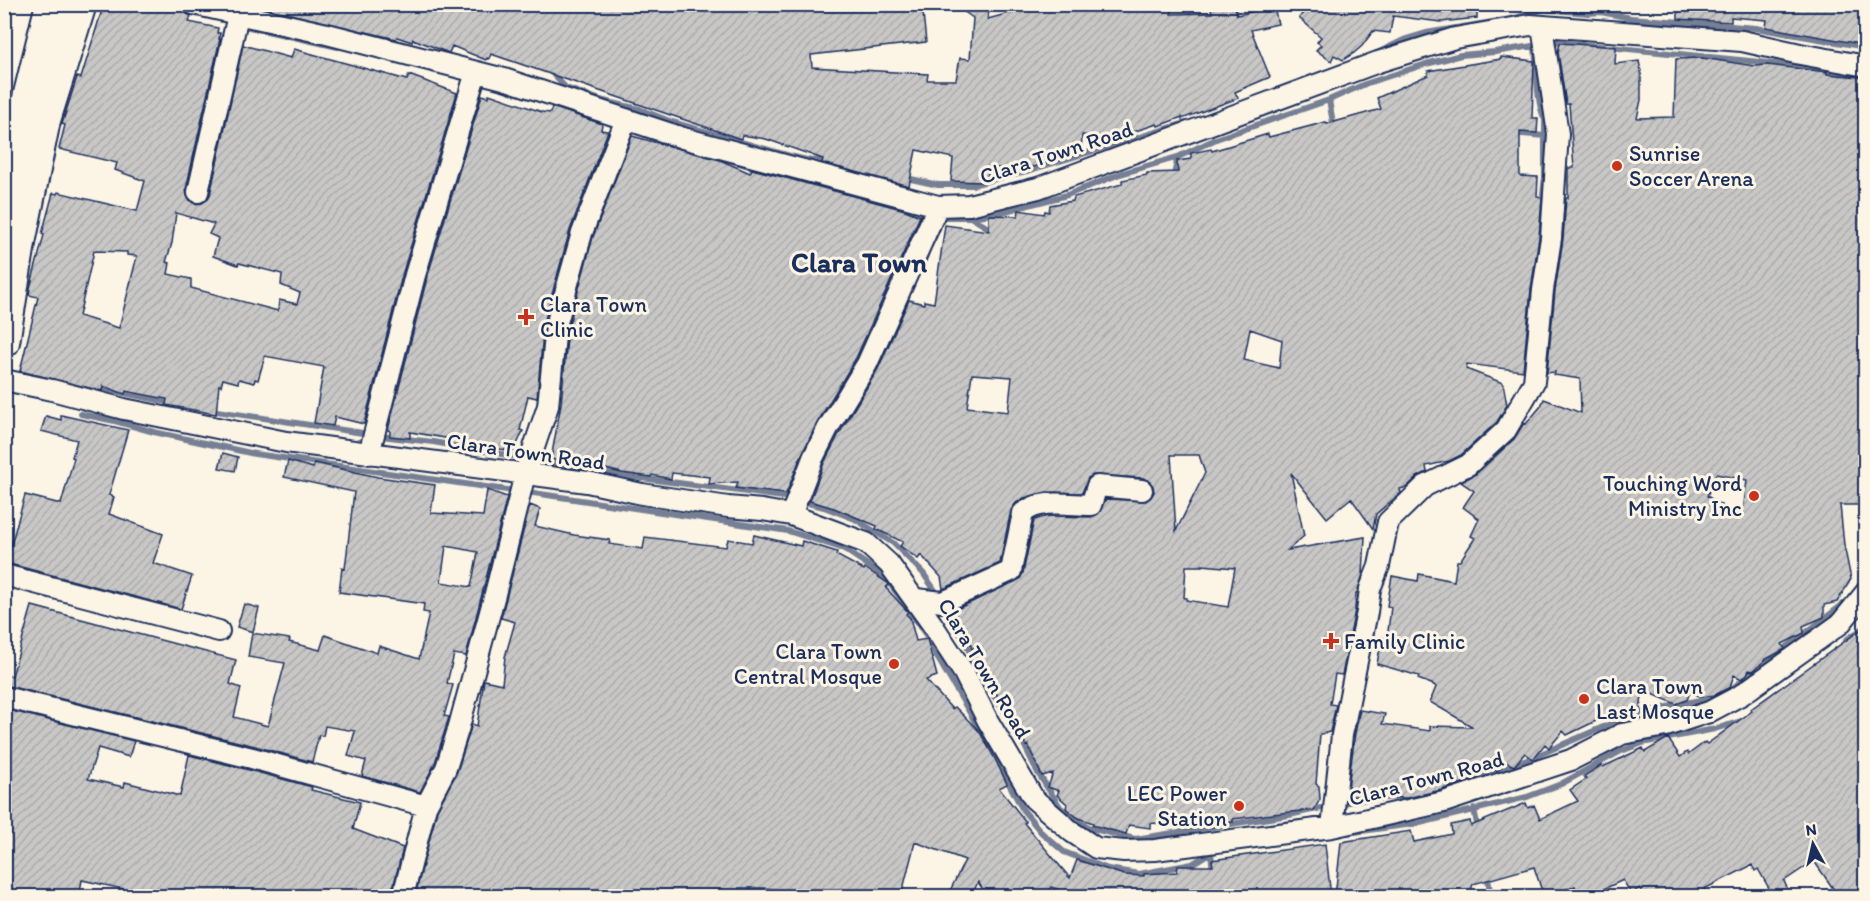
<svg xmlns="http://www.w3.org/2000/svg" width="1870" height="901" viewBox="0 0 1870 901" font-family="Itim,sans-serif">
	<defs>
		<pattern id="building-hatch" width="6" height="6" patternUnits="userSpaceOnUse" patternTransform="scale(1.5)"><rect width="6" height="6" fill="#c8c7c6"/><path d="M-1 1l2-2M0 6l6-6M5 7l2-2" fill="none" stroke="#ababac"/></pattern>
	</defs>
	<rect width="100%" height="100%" fill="#fcf5e5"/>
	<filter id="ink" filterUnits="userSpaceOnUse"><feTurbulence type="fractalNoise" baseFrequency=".0167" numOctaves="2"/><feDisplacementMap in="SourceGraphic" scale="12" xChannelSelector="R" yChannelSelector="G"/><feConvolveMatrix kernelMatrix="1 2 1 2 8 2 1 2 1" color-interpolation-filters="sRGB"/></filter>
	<g filter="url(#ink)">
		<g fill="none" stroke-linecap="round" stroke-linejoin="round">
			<path stroke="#767f94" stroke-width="6" d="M1544,4V9L1588,13L1601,12L1631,18L1756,28L1866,47
				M240,25L338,47
				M1535,46C1537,64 1536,104 1545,119V177L1543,194L1544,203
				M1375,54L1406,39L1426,33L1511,19L1544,9
				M549,70L566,88L604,101L639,109L672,122L790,156L811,161L829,159
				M1329,100L1334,129
				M1512,133L1545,136
				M713,155L787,178L844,193H853L929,217H971L998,213L1067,195L1120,174L1178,157L1216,139L1329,100L1365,84L1426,64L1461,55L1495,52L1557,42L1568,43L1760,62L1824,71L1866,79
				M902,177L938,185H972L1034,169L1185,123
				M1173,179L1178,157
				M972,218L990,229L995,230
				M917,273C924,264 925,257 929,247C934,237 939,231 940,220
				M95,387L173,403
				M210,410L389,437L433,442L626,476L784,497L824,507L855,519L893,543L923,573L943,602L992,693L1017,730L1038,773L1060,807L1071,816L1090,828L1135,839L1289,815L1358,800L1412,796
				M81,414L115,421L154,432L255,454L514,491
				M527,492L788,531L844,549L875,570L889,583L899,596L928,638L937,657L987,742L1023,810L1042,833L1064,852L1108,869L1139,874L1192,864L1211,852L1218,851
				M1857,590L1866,575
				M1846,640L1865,627
				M1422,794L1440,790L1520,763L1631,715L1723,695C1741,684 1755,666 1774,657L1849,600
				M1474,809L1478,829
				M1347,833L1420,823L1527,797L1561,784L1619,752L1642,743L1715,729L1741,721
				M1211,852L1213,873
				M1487,874L1491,896"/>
		</g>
		<path fill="url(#building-hatch)" stroke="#1b2f5e" stroke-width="1.5" fill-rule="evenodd" d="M108,4H167L182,9L185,13L191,16L189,22L218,28L217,33H220L219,39H220L186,189L187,196L189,200L195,204L202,203L207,200L210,195L243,45L291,58L294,49L407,80L409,75L457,93L403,272L364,424L335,417L333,426L314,423L324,367L265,356L258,380L255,379L254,383L239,379L238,383L223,379L221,386L219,385L216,414L166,405L167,399L126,391L125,394L103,386L102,391L20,371L38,297L29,295L30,288L44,235L42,234L53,193L57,194L58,192L137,211L145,181L115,170L117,163L59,149L65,125L62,124L77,77L81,78L102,10L106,11ZM176,213L214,224L209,234L218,238L213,256L238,265L239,263L282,274L281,285L300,293L297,304L279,300L278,311L191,288V279L168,274L170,263L166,262L172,243ZM94,251L127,252V255L137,256L119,328L79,316Z
			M270,4H922L926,42L811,55L812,67L928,74L927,80H956L960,58L970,59L973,18L953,4L989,8L988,19L1028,8L1027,4H1175L1171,14L1212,13L1210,4H1234L1237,15L1274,7L1278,24L1251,30L1270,77L1235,92L1238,98L1182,119V117L1158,126L1157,124L1151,126L1114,138L1082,135L1081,154L1033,167H1024L1023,170L988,167V181L985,182L951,181L953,158L916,150L909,186L822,163L823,159L766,139L742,135L741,139L491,54L489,59L487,58L486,60L452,46L449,53L413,39L412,42L397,37L396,39L269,9Z
			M1310,4H1477V18L1441,22L1393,16L1390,33L1373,31L1362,46L1354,53L1343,60L1334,55L1331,61L1316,50L1321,45L1317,42L1321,37L1299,18Z
			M1678,4H1849L1866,8V18L1860,44L1766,27L1767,20L1731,17V22L1678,19Z
			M1560,43L1616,47L1615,64L1639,61L1641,71V100L1637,118L1674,117L1676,59L1702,58L1755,66L1767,65L1827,72V74L1859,77L1866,80V505H1840L1844,545L1851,579L1837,602L1824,605V617L1803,626L1804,633L1782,644L1785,649L1766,659L1753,671L1749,670L1747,674L1742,679L1734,675L1730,687L1715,695L1701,697L1690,692L1687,700L1676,704L1643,690L1640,710L1616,718L1598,720L1567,735L1563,731L1549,748L1545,744L1533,759L1525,753L1514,766L1506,762L1497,771L1487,763L1469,781L1441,790L1407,798L1347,796L1355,733L1360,710L1385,714L1382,724L1430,731V726L1473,727L1430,702L1436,687L1434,685L1418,679L1419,676L1377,664L1382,637L1387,639L1391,607L1387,606L1392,576L1418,581L1419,574L1454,581L1457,561H1460L1475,538L1471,536L1479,519L1463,507L1474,491L1461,482L1476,474L1514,439L1524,423L1526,424L1541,406L1544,399L1581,413L1580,379L1554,375L1555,372L1547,373L1555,291L1563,239L1566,198H1568V168H1574L1569,104H1566L1558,52ZM1716,474L1747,480L1742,519L1707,496Z
			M1501,57L1534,61L1532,118H1538L1537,133L1520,132V176L1538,177L1537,196L1542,197L1539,237L1531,289L1523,371L1467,364L1466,369L1503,383L1507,405L1497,422L1461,455L1449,461L1426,466L1427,472L1417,477L1407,487L1400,489L1401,493L1376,514L1373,529L1351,498L1327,518L1291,473L1304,536L1288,550L1365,537L1363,574L1357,593H1356L1355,610L1345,661L1342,675L1335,674L1330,704L1336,705L1330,732L1320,734L1316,784L1319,786L1320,799L1314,810L1290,812L1233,819V822L1219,823V826L1186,829L1185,825L1150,823V828L1129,825L1126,834L1092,825L1093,823L1079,818L1070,812L1066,808L1067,804L1057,795L1059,791L1048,787L1053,773L1042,776L1028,745L1026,746L1014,714L1010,715L1008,706L1003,707L975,648L972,649L967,633L963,634L955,610L1020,579L1023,573L1034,520L1048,516L1091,517L1098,514L1106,499L1146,501L1151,497L1154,492L1153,486L1149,481L1143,478L1093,475L1088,478L1082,493L1046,492L1024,498L1016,503L1011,510L1000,563L943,589L941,577L921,555L918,559L900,546L903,542L876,529L877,526L834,508L810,501L824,463L839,434L878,369L909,300L924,304V301L934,303L945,225L989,231V215L1018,216L1019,210L1044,214L1045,211L1049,212L1050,205L1073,201L1074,197L1122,184V180L1147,175V173L1178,172L1177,161L1191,159V153L1211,149L1212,151L1268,134L1269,137L1326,122L1327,124L1381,109L1377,98L1428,75V71L1501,59ZM1250,329L1282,340L1279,368L1244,360ZM972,374L1012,377L1008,412L967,407ZM1171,455H1199L1205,473L1176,531ZM1202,565L1235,568L1228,607L1186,600L1187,598H1184L1186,566H1202Z
			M489,94L542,112L550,113L552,107L602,124L601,130L608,131L570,230L544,323L537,398L528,396L520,430L523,431L514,451L462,444V441L410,432V438L390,436V431L388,430L427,278L482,95L489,97Z
			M632,136L720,160L750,173L752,169L905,210L920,216L856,358L817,423L802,454L786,494L736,488L738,482L709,484L710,477L672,473L671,479L652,475L651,477L622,473L569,460L568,463L551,459L561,404L568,328L593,237Z
			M61,415L128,430L109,495L114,497L109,514L163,534L153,563L192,576L181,609L6,563L25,495L61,504L74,458L72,457L77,440L41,431L46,416L61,420Z
			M223,453L238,457L235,471L219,468Z
			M288,461L313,468L314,463L378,477L435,485L431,513L483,516L487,490L507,497L466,656L454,654L447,683L453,685L444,716L449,717L446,727L435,763L420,792L362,776L366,761L348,756L355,731L325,726L323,736L319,735L312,762L255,746L4,685V674L12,676L32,606L236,660L230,684L241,688L234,717L268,726L285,663L248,657L252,633L290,639L289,642L320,650L325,635L377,653L379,646L419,659L429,613L423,612L424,604L339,592L342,568L345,569L354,492L284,477ZM446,546L478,552L471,587L441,582Z
			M530,505L540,509L535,526L574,535L610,540L609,544L643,549L645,537L726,547L728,539L752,543L754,535L801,546L802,541L837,552L836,555L864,570L865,568L889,584L886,588L908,612L906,614L910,618L916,641L927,639L937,676L926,680L952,709L955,707L979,731L995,759L1007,784L999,788L1026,822L1024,823L1070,878L1077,860L1124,875L1144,876V874L1177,872L1178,866H1213L1212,860L1325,844L1331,897H1079L1051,887L1046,897H988L978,882L971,897H947L965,860L915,842L901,897H828L787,893V891L763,888H739L741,897H418L419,893L416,892L437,810L457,772L472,724L477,726L484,680L502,684L505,657L515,622L501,618Z
			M244,604L259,608L253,632L237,627Z
			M1866,626V648L1858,653L1866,666V897H1839L1814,861L1784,881L1791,897H1774L1758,869L1755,871L1752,865L1704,889L1709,897H1643L1640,888L1631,894L1623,880L1587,897H1580L1575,886L1544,897L1534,867L1473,884L1469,897H1437L1439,891L1409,897H1335L1341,842L1411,831L1414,842L1452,834L1451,825L1470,821L1471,826L1526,803L1528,808L1534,805L1540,819L1578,801L1570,790L1586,779L1584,776L1602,765L1603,767L1643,748L1645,752L1668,738L1680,757L1687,752L1689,754L1705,742L1707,744L1752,711L1751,709Z
			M4,709L134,741L129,757L98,748L88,779L124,787L125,782L180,796L189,755L249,770L312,787L311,790L360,802L353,829L403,848L394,884L388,897H121L123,889L82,880L79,897H4Z"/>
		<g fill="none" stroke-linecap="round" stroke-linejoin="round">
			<defs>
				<path id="minor" d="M193,4L327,34L504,79L683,138L938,206L969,205L1038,188L1378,62L1455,38L1530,25L1742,41L1800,54L1866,66
					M198,192L238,15
					M4,380L52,390L124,409L286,442L587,482L642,494L728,507L762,510L791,515L866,543L889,564L932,624L964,673L988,721L1034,799L1072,832L1096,848L1124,851L1155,850L1332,827L1444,802L1571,760L1622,734L1666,726L1709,712L1741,695L1840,624L1866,592
					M369,454L415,275L476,72
					M791,515L813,458L828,428L867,364L938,206
					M4,575L219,631
					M916,599L943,602L1011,571L1023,513C1041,498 1069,505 1091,505L1097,486L1142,490
					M4,697L252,758L426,806
					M1332,827L1342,735L1367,612L1370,589L1379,566L1388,522L1425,486L1468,465L1506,430L1534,382L1543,290L1551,238L1558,134L1542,26
					M403,896L426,806L446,768L458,730L495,594L525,474L548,406L556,326L582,233L626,119"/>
				<path id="highway" d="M4,196L51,4
					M4,342L20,243L45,120L81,4"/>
			</defs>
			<use href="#minor" stroke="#1b2f5e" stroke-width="24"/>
			<use href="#highway" stroke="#1b2f5e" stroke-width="34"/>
			<use href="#minor" stroke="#fcf5e5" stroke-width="20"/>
			<use href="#highway" stroke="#fcf5e5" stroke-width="30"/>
		</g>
	</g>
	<g fill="#c8321e" stroke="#fcf5e5" stroke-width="2">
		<circle cx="1617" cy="166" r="6"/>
		<path d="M523 308h6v6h6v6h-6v6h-6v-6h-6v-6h6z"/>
		<circle cx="1754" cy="496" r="6"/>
		<path d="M1328 632h6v6h6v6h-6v6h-6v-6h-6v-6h6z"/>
		<circle cx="894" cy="664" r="6"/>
		<circle cx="1584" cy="699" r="6"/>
		<circle cx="1239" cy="806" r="6"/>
	</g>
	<g text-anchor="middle" stroke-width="6" stroke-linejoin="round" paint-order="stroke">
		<g font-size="22" fill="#1b2f5e" stroke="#fcf5e5">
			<text transform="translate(1056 152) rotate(-18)" y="8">Clara Town Road</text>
			<text transform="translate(526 451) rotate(8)" y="8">Clara Town Road</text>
			<text transform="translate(985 668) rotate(59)" y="8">Clara Town Road</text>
			<text transform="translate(1426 778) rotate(-15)" y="8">Clara Town Road</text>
		</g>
		<g font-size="22" fill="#1b2f5e" stroke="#fcf5e5" text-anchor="start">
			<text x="1629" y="161">Sunrise<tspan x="1629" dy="25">Soccer Arena</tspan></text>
			<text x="540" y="312">Clara Town<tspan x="540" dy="25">Clinic</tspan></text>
			<text x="1742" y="491" text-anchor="end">Touching Word<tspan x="1742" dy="25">Ministry Inc</tspan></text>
			<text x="1344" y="649">Family Clinic</text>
			<text x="882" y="659" text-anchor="end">Clara Town<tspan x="882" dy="25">Central Mosque</tspan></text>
			<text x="1596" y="694">Clara Town<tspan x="1596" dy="25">Last Mosque</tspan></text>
			<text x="1227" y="801" text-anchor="end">LEC Power<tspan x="1227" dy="25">Station</tspan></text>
		</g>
		<g font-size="28" font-weight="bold" fill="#1b2f5e" stroke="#fcf5e5">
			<text x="859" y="272">Clara Town</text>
		</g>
	</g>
	<rect width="1870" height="901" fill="none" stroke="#fcf5e5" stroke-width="24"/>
	<rect x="12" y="12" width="1846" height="877" fill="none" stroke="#1b2f5e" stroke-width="2" filter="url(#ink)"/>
	<g transform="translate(1813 844) rotate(352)" stroke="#fcf5e5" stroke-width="4.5" paint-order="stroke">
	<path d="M0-4.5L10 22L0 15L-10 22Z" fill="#1b2f5e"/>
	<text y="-9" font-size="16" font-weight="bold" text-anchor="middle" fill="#1b2f5e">N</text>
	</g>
</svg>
